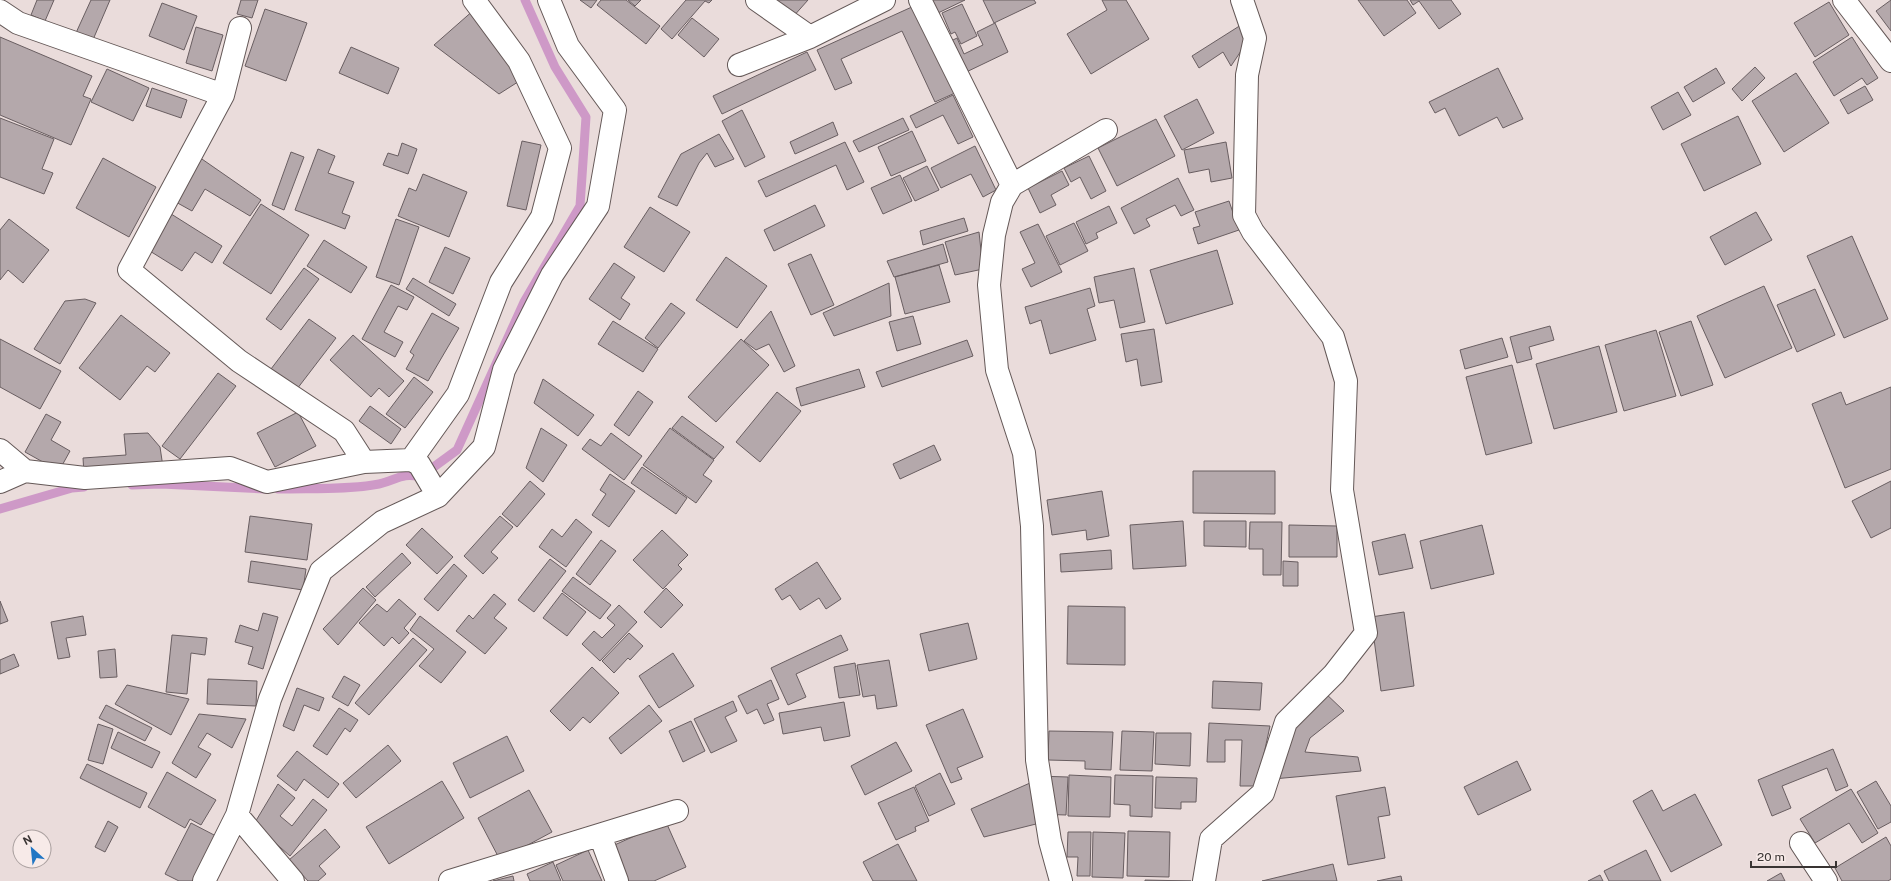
<svg xmlns="http://www.w3.org/2000/svg" width="1891" height="881" viewBox="0 0 1891 881" font-family="'Public Sans',sans-serif">
	<rect width="100%" height="100%" fill="#eadcdb"/>
	<g fill="none" stroke-linecap="round" stroke-linejoin="round">
		<path stroke="#ce99c7" stroke-width="9" d="M132,485L161,484L265,489
			M278,489C310,488 349,490 379,484C397,480 402,472 420,477L457,450L524,302L580,206L586,117L555,67L525,0
			M0,509L72,488L84,487"/>
	</g>
	<path fill="#b4a8ab" stroke="#695e61" d="M37,0H54L45,21L31,15Z
		M91,0H110L92,42L75,35Z
		M241,0H258L252,18L237,14Z
		M580,0H597L591,8Z
		M601,0H626L660,26L646,44L597,5Z
		M628,0H641L635,6Z
		M686,0H712L709,3L705,1L672,39L661,29Z
		M772,0H808L792,18Z
		M932,0H965L938,13Z
		M983,0H1034L1036,3L994,23Z
		M1102,0H1126L1149,39L1091,74L1067,34L1107,10Z
		M1358,0H1407L1416,13L1384,36Z
		M1410,0H1451L1461,14L1439,29L1419,1L1413,5Z
		M1891,0V31L1876,11Z
		M1829,2L1849,35L1815,57L1794,23Z
		M162,3L197,16L184,50L149,36Z
		M962,4L977,36L961,44L955,32L951,34L942,13Z
		M914,6L955,93L935,102L902,31L841,59L852,83L835,90L817,50Z
		M265,9L307,23L286,81L245,66Z
		M475,9L521,80L499,94L434,45Z
		M692,18L719,39L704,57L678,35Z
		M995,23L1008,52L960,75L945,44L957,38L964,54L983,45L977,32Z
		M1241,25L1249,39L1231,66L1223,52L1199,68L1192,56Z
		M196,27L223,35L212,71L186,63Z
		M0,37L92,76L83,96L91,99L71,145L0,115Z
		M1852,37L1878,78L1867,85L1862,78L1834,96L1813,62Z
		M351,47L399,68L388,94L339,73Z
		M807,52L816,70L722,114L713,96Z
		M1755,67L1765,78L1742,101L1732,89Z
		M1498,68L1523,119L1503,128L1497,117L1459,136L1445,108L1435,113L1429,102Z
		M1716,68L1725,83L1693,102L1684,87Z
		M107,69L149,88L133,121L91,102Z
		M1796,73L1829,123L1784,152L1752,101Z
		M1865,86L1873,100L1848,114L1840,100Z
		M152,88L187,100L181,118L146,106Z
		M1678,92L1691,115L1663,130L1651,107Z
		M953,95L973,137L958,144L943,115L916,128L910,116Z
		M1197,99L1214,133L1182,150L1164,116Z
		M742,110L765,157L745,167L722,121Z
		M1738,116L1761,164L1704,191L1681,144Z
		M0,118L54,139L42,169L53,173L44,194L0,177Z
		M903,118L909,130L859,152L853,141Z
		M1156,119L1175,156L1117,186L1098,148Z
		M833,122L838,135L795,154L790,142Z
		M912,131L926,161L891,176L878,147Z
		M719,134L734,159L715,167L707,153L699,163L677,206L658,197L681,154Z
		M522,141L541,145L526,210L507,206Z
		M845,142L864,182L847,190L836,165L766,197L758,181Z
		M1226,142L1232,178L1211,182L1209,169L1189,173L1184,150Z
		M402,143L417,149L408,174L383,165L388,153L398,156Z
		M975,146L996,190L983,197L971,174L941,188L931,168Z
		M318,149L335,156L328,173L354,182L342,213L350,216L345,229L295,210Z
		M291,152L304,157L284,210L272,205Z
		M1089,156L1106,191L1091,199L1080,177L1071,182L1064,168Z
		M199,157L261,200L250,216L205,189L192,211L174,201Z
		M103,158L156,187L129,237L76,208Z
		M927,166L939,190L915,201L903,178Z
		M1062,171L1069,185L1051,195L1056,205L1040,213L1028,188Z
		M423,174L467,192L449,237L398,216L409,188L416,191Z
		M900,175L912,201L883,214L871,188Z
		M1178,178L1194,210L1181,216L1175,205L1146,219L1150,226L1134,234L1121,208Z
		M1229,201L1239,230L1198,244L1193,228L1200,226L1195,212Z
		M261,204L309,235L271,294L223,263Z
		M815,205L825,226L774,251L764,230Z
		M1109,206L1117,223L1096,233L1098,238L1086,244L1076,222Z
		M650,207L690,232L664,272L624,247Z
		M168,212L222,246L212,263L195,252L182,271L145,248Z
		M1756,212L1772,240L1725,265L1710,237Z
		M964,218L968,231L923,245L920,231Z
		M9,219L49,250L23,283L8,270L0,280V230Z
		M396,219L419,227L399,285L376,277Z
		M1074,223L1088,251L1060,265L1046,236Z
		M1038,224L1062,272L1031,287L1022,269L1035,263L1020,232Z
		M979,232L983,269L955,275L945,242Z
		M1852,236L1888,319L1844,338L1807,256Z
		M324,240L367,267L351,293L307,266Z
		M943,244L948,262L894,277L887,261Z
		M445,247L470,258L453,294L429,282Z
		M1217,250L1233,304L1166,324L1150,270Z
		M811,254L834,305L811,315L788,264Z
		M726,257L767,286L737,328L696,300Z
		M614,263L635,277L621,298L630,304L620,320L589,299Z
		M939,265L950,302L905,314L895,277Z
		M304,268L319,279L281,330L266,319Z
		M1134,268L1145,322L1120,328L1114,300L1099,303L1094,277Z
		M413,278L456,304L449,316L406,289Z
		M889,283L891,316L834,336L823,313Z
		M391,285L414,297L407,310L398,306L384,332L403,342L395,357L362,339Z
		M1764,286L1792,348L1725,378L1697,316Z
		M1090,288L1095,306L1087,309L1096,340L1050,354L1041,320L1030,324L1025,307Z
		M1815,289L1835,335L1797,352L1777,305Z
		M85,299L96,303L60,364L34,349L65,301Z
		M671,303L685,313L658,348L645,338Z
		M771,311L795,366L784,372L769,344L756,350L744,341Z
		M432,313L459,328L428,381L406,369L414,355L410,352Z
		M121,315L170,353L155,372L147,366L120,400L79,368Z
		M913,316L921,344L897,351L889,322Z
		M309,319L336,338L297,389L271,369Z
		M613,321L658,349L643,372L598,344Z
		M1691,321L1713,385L1681,396L1659,332Z
		M1550,326L1554,340L1529,347L1532,359L1517,363L1510,337Z
		M1154,329L1162,382L1141,386L1137,359L1126,362L1121,334Z
		M1656,330L1676,396L1624,411L1605,345Z
		M353,335L404,381L389,397L379,388L371,397L330,360Z
		M1502,338L1508,357L1465,369L1460,350Z
		M0,339L61,371L40,409L0,387Z
		M741,339L769,365L716,422L688,397Z
		M967,340L973,356L882,387L876,372Z
		M1599,346L1617,412L1554,429L1536,364Z
		M1512,365L1532,443L1486,455L1466,377Z
		M859,369L865,387L801,406L796,388Z
		M218,373L236,386L180,459L162,446Z
		M414,377L433,392L405,428L386,414Z
		M543,379L594,415L578,436L534,403Z
		M1891,387V469L1845,488L1812,404L1841,392L1846,405Z
		M638,391L653,402L629,436L614,425Z
		M777,392L801,411L760,462L736,442Z
		M370,406L401,429L391,444L359,421Z
		M298,412L316,446L275,467L257,433Z
		M46,414L61,422L51,440L70,451L59,471L25,452Z
		M682,416L724,447L714,459L672,428Z
		M541,428L567,445L543,482L526,468Z
		M670,428L714,460L703,475L712,481L696,503L643,465Z
		M148,433L160,447L163,467L84,474L83,458L126,455L124,434Z
		M611,433L642,456L624,480L582,449L590,439L601,446Z
		M934,445L941,460L900,479L893,464Z
		M642,467L687,498L676,514L631,483Z
		M1193,471H1275V514L1193,513Z
		M610,474L635,491L609,527L592,515L606,494L600,490Z
		M530,481L545,494L517,527L502,514Z
		M1891,481V528L1871,538L1852,501Z
		M1102,491L1109,536L1087,540L1086,530L1052,535L1047,500Z
		M250,516L312,524L307,560L245,552Z
		M500,516L513,527L491,552L498,558L483,574L464,556Z
		M576,519L592,532L566,567L539,547L552,529L562,537Z
		M1183,521L1186,566L1133,569L1130,525Z
		M1204,521H1246V547L1204,546Z
		M1250,522H1282L1281,575H1263V549H1249Z
		M1289,525L1337,526V557H1289Z
		M1482,525L1494,574L1431,589L1420,541Z
		M422,528L453,557L437,574L406,545Z
		M662,530L688,555L678,565L682,569L663,589L633,560Z
		M1405,534L1413,568L1379,575L1372,542Z
		M601,540L616,551L590,585L576,574Z
		M1111,550L1112,569L1061,572L1060,554Z
		M402,553L411,563L375,597L366,587Z
		M550,559L566,571L534,612L518,600Z
		M251,561L306,569L303,590L248,582Z
		M1283,561L1298,562V586H1283Z
		M817,562L841,599L826,609L819,598L800,610L790,595L782,600L775,589Z
		M454,564L467,576L438,611L424,599Z
		M573,577L611,605L600,619L562,591Z
		M363,588L376,600L338,645L323,629Z
		M666,588L683,605L661,628L644,612Z
		M562,593L586,612L567,636L543,618Z
		M494,594L506,604L494,618L507,628L485,654L456,631L469,615L473,619Z
		M399,599L416,614L404,628L409,633L399,644L392,637L384,646L359,623L377,604L387,612Z
		M0,601L8,621L0,624Z
		M619,605L637,622L600,661L582,644L594,631L602,638L615,625L607,618Z
		M1068,606L1125,607V665L1067,664Z
		M1404,612L1414,686L1381,691L1371,617Z
		M263,613L278,617L263,669L248,664L253,647L235,642L240,625L258,631Z
		M83,616L86,635L66,638L70,657L58,659L51,622Z
		M420,616L466,652L441,683L419,666L434,649L410,630Z
		M968,623L977,659L929,671L920,634Z
		M629,633L643,646L630,660L628,658L614,673L602,661Z
		M172,635L207,638L205,655L191,653L187,694L166,692Z
		M841,635L848,650L796,674L806,697L788,705L771,668Z
		M413,638L427,650L369,715L355,703Z
		M115,649L117,677L100,678L98,651Z
		M673,653L694,686L659,708L639,676Z
		M14,654L19,666L0,674V660Z
		M889,660L897,706L877,709L875,695L863,697L857,665Z
		M855,663L860,695L839,698L834,667Z
		M592,667L619,693L590,723L583,717L570,731L550,711Z
		M344,676L360,685L348,706L332,697Z
		M208,679L257,681L256,706L207,704Z
		M771,680L779,699L767,704L774,720L764,724L757,709L747,714L738,696Z
		M1213,681L1262,683L1260,710L1212,708Z
		M127,685L189,699L171,735L115,704Z
		M297,688L324,698L319,711L304,705L294,731L283,726Z
		M1322,690L1344,711L1310,738L1305,752L1358,757L1361,771L1273,779L1281,737Z
		M733,701L737,711L725,717L737,741L711,753L694,719Z
		M844,702L850,736L824,741L821,727L783,734L779,713Z
		M106,705L152,728L145,741L99,718Z
		M649,705L662,721L621,754L609,738Z
		M339,708L358,720L350,732L345,728L327,755L313,746Z
		M963,709L983,757L957,768L962,779L951,783L926,725Z
		M199,714L246,719L232,748L207,733L198,747L211,754L196,778L172,763Z
		M691,721L705,751L683,762L669,731Z
		M1209,723L1270,726L1257,786H1240L1242,740H1225V762H1207Z
		M98,724L113,729L103,764L88,760Z
		M1049,731L1113,732L1111,770L1085,769V761L1048,760Z
		M1122,731L1154,732L1152,771L1120,770Z
		M118,732L160,752L152,768L111,748Z
		M1156,733H1191L1190,766L1155,764Z
		M507,736L524,771L470,798L453,763Z
		M896,742L912,771L865,795L851,766Z
		M388,745L401,761L356,798L343,783Z
		M1833,749L1848,786L1836,791L1827,768L1782,786L1791,808L1772,816L1758,780Z
		M297,751L339,784L328,798L304,779L296,791L277,776Z
		M1517,761L1531,790L1478,815L1464,787Z
		M87,764L147,793L140,808L80,778Z
		M167,772L216,800L201,825L190,819L185,828L148,807Z
		M940,773L955,804L929,816L915,786Z
		M1069,775L1111,777L1110,817L1068,816Z
		M1115,775L1153,776L1152,817L1130,816V805L1114,804Z
		M1037,776L1068,777L1066,815L1036,814Z
		M1156,777L1197,778L1196,802H1181V809L1155,808Z
		M442,781L464,818L389,864L366,827Z
		M1876,781L1891,806V822L1878,829L1857,792Z
		M1030,783L1036,824L984,837L971,809Z
		M278,784L295,798L280,816L292,826L313,799L327,810L290,856L254,824Z
		M914,787L929,821L915,827L916,831L896,840L878,803Z
		M1385,787L1390,815L1378,817L1385,858L1348,865L1336,796Z
		M1851,789L1878,833L1862,843L1849,823L1815,843L1800,819Z
		M529,790L552,832L500,860L478,818Z
		M1652,790L1663,811L1695,794L1722,845L1671,872L1633,801Z
		M108,821L118,827L105,852L95,847Z
		M666,822L686,867L654,881H625L610,847Z
		M191,823L216,836L193,881H179L165,874Z
		M325,829L340,847L319,866L326,874L318,881H308L289,860Z
		M1128,831L1170,832L1169,877L1127,876Z
		M1068,832H1091L1090,876H1077L1078,857H1067Z
		M1093,832L1125,833L1123,878L1092,877Z
		M1886,837L1891,846V879L1888,881H1842L1835,868Z
		M898,844L917,881H873L863,862Z
		M588,850L602,881H563L556,865Z
		M1646,850L1661,881H1609L1604,871Z
		M553,862L561,881H530L527,874Z
		M1333,864L1337,881H1262Z
		M1781,873L1785,881H1767Z
		M1600,875L1603,881H1588Z
		M513,876L514,881H493Z
		M1401,876L1402,881H1377Z
		M1145,880L1191,881H1145Z"/>
	<g fill="none" stroke-linecap="round" stroke-linejoin="round">
		<defs>
			<path id="minor" d="M757,0L810,37
				M920,0L1012,185
				M1844,0L1891,61
				M0,11L18,23L223,95
				M240,28L223,95L129,270L239,361L344,431L364,462
				M739,65L810,37L884,0
				M0,450L25,471
				M411,460L419,464L438,496
				M0,482L25,471L85,478L230,468L267,482L364,462L411,460L458,394L501,282L542,217L560,148L519,61L474,0
				M237,815L293,881
				M600,835L617,881
				M1801,843L1826,881
				M204,881L237,815L270,699L321,571L382,522L438,496L484,447L504,370L552,275L598,206L615,110L568,46L549,0
				M450,881L677,811
				M1061,881L1050,841L1037,760L1032,526L1024,453L997,370L989,285L994,235L1002,202L1012,185L1106,130
				M1204,881L1211,839L1263,793L1286,722L1334,674L1366,633L1342,490L1346,381L1333,337L1253,232L1244,215L1247,75L1255,38L1242,0"/>
		</defs>
		<use href="#minor" stroke="#645857" stroke-width="24"/>
		<use href="#minor" stroke="#fff" stroke-width="22"/>
	</g>
	<g transform="translate(32 849) rotate(333)"><circle r="19" fill="#f7eae8" stroke="#aba1a0"/>
	<path d="M0-3L7 15L0 10L-7 15Z" fill="#2176c4"/>
	<text y="-6" font-size="11" font-weight="bold" text-anchor="middle" fill="#393433">N</text>
	</g>
	<path d="M1751 861v6h85v-6" fill="none" stroke="#393433" stroke-width="2"/>
	<text x="1757" y="861" font-size="12" fill="#393433" stroke="#f7eae8" stroke-width="3" paint-order="stroke">20 m</text>
</svg>
